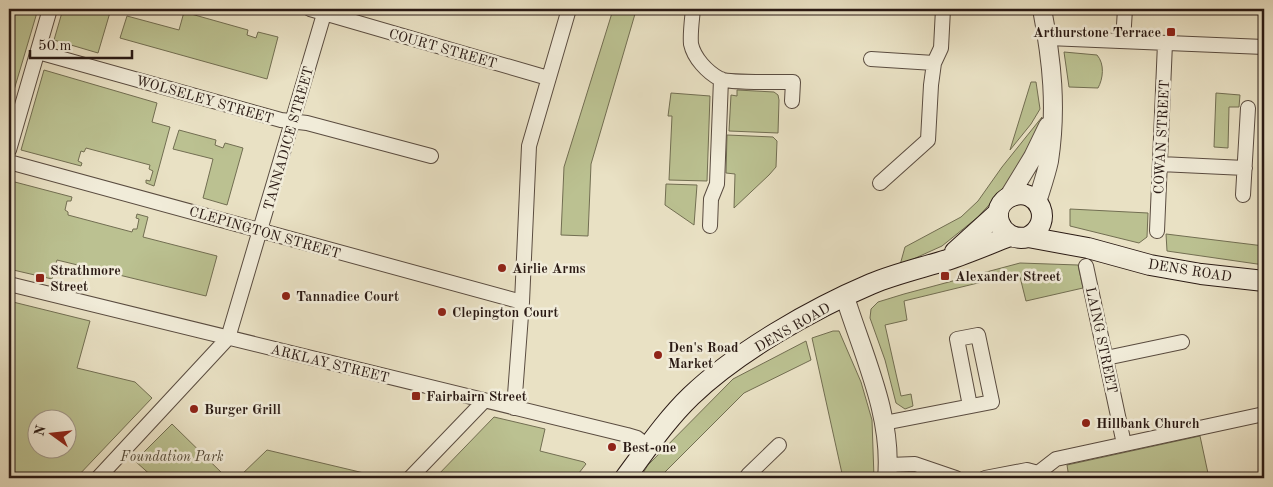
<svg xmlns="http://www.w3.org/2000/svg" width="1273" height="487" viewBox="0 0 1273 487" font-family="'Old Standard TT',serif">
	<rect width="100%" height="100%" fill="#e9e1c4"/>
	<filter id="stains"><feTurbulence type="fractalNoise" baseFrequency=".004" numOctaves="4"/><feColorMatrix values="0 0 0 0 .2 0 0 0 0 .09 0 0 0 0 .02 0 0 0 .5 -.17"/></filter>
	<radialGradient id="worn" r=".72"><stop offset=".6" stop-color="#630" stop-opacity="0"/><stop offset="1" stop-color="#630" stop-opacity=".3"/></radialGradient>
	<path fill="#bbc191" stroke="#726e52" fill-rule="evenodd" d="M9,9H38L9,107Z
		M63,9H111L98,53L54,40Z
		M184,12L248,30L247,35L256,38L258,32L278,37L267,79L120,38L127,16L179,30Z
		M612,13L635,14L591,164L588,236L561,235L564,167Z
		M1064,52L1097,55C1105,64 1103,79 1098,88L1069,87Z
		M44,70L157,103L152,122L170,127L154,186L146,183V180L150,181L153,171L149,169L150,165L86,148L84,152L81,151L78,161L82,163L81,166L21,150Z
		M1031,82H1036L1040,109L1031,124L1010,150Z
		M737,90L774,92L778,95L779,100L778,133L729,131L731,95L737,96Z
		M671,93L710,96L707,181L669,180L672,116H668Z
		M1216,93L1240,95L1239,107H1229L1228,148L1214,147Z
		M1042,117L1031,149L1015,176L978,217L942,246L900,265L905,247L961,217L978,201L1002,167Z
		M179,130L216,140L215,145L223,148L225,143L243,148L227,205L203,198L213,159L173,149Z
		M727,135L773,137L777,141L776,167L769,175L734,208L735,174L726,173Z
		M11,181L72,197L71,201H67L65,210L68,212V215L132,232L133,229H137L139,219L136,218L137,214L148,217L143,237L217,256L206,296L57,260L52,279L9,269V189Z
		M666,184L697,185L694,225L665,205Z
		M1070,209L1148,213L1147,237L1139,243L1070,226Z
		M1166,234L1264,246V265L1167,251Z
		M1020,263L1078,265L1083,288L1026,301L1019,273L904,301L907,320L885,325L901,396L911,394L913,406L905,409L896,403L885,360L870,318L871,309L878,302L904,294Z
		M9,301L90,321L77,368L135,382L152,398L76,478H9ZM38,420H68V450H38Z
		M833,331H839L861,382L872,420L874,478H843L812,338Z
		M806,341L811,360L744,393L659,478H640L648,465L733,379Z
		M494,417L545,429L540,451L584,462L586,464L575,478H435Z
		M172,424L227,478H154L135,461Z
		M1200,436L1209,478H1069L1067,465Z
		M267,450L385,478H238Z"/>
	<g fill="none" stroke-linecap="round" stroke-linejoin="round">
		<defs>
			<path id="minor" d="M310,9L548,78
				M693,9C692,20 690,33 691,44C694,58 707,72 720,79C728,83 780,82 793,82L792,101
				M1048,38L1264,47
				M1123,41L1125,9
				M38,52L281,120L307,123L431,156
				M871,59L934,63
				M9,150L50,9
				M9,162L522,302
				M1160,164L1245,168
				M880,183L928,140L931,85L934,63L941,48L943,9
				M1243,195L1248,108
				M710,226L711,199L717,184L721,79
				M1157,231L1165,43
				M1086,266L1124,444
				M9,284L627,435L637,438L649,447
				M1106,358L1182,342
				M514,408L522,302L529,146L569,9
				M884,423L992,402L978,335L957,339L970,406
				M889,465L915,464L956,478
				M1038,473L1056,459L1264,414
				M98,478L228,338L324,14
				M410,478L484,401
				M749,478L748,475L779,445
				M985,478L1027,470L1038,473"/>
			<path id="tertiary" d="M1008,198L1033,157L1048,126
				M1037,202C1041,189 1046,175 1049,161C1057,108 1052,61 1042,9
				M845,297C863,355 893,416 887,478"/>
			<path id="secondary" d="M1028,237C1055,223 1039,186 1012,196C986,206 999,244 1028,237L1088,248L1150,265L1201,274L1264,281
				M955,252L998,213
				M625,478C646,450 666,420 691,396C737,352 812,309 871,284C895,274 921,268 947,260C968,253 989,244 1010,236"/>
		</defs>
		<use href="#minor" stroke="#5a4c40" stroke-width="16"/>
		<use href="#tertiary" stroke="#5a4c40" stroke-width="20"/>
		<use href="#secondary" stroke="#2a1a14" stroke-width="22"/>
		<use href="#minor" stroke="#f1ecd9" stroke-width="14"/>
		<use href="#tertiary" stroke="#f1ecd9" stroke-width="18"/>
		<use href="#secondary" stroke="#f1ecd9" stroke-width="20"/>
	</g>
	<g fill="#8f2418" stroke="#f1ecd9" stroke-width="2">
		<rect x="1166" y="27" width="10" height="10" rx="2.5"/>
		<circle cx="502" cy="268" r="5"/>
		<rect x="940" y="271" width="10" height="10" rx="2.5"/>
		<rect x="35" y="273" width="10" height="10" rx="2.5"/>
		<circle cx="286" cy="296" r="5"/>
		<circle cx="442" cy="312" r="5"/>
		<circle cx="658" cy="355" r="5"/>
		<rect x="411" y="391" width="10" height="10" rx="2.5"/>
		<circle cx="194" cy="409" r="5"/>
		<circle cx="1086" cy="423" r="5"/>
		<circle cx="612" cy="447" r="5"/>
	</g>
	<g text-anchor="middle" stroke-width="5" stroke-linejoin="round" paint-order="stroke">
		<g font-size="14" font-weight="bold" fill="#2a1a14" stroke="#f1ecd9" text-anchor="start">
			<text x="1161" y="37" text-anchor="end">Arthurstone Terrace</text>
			<text x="512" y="273">Airlie Arms</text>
			<text x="50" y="275">Strathmore<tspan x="50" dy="16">Street</tspan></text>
			<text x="955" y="281">Alexander Street</text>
			<text x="296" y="301">Tannadice Court</text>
			<text x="452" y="317">Clepington Court</text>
			<text x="668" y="352">Den's Road<tspan x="668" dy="16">Market</tspan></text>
			<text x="426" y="401">Fairbairn Street</text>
			<text x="204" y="414">Burger Grill</text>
			<text x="1096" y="428">Hillbank Church</text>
			<text x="622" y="452">Best-one</text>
		</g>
		<g font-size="14" fill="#2a1a14" stroke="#f1ecd9">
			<text transform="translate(443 48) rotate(16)" y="5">COURT STREET</text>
			<text transform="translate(205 99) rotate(16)" y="5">WOLSELEY STREET</text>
			<text transform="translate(1161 137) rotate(-87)" y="5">COWAN STREET</text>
			<text transform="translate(288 138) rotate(-74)" y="5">TANNADICE STREET</text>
			<text transform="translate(265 232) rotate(16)" y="5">CLEPINGTON STREET</text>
			<text transform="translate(1190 270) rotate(9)" y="5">DENS ROAD</text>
			<text transform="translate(792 327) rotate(-30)" y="5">DENS ROAD</text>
			<text transform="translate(1102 340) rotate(78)" y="5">LAING STREET</text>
			<text transform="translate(330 363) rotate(14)" y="5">ARKLAY STREET</text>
		</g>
		<g font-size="14" font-style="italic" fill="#564c3a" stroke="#f1ecd9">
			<text x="172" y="461">Foundation Park</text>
		</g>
	</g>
	<rect width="1273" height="487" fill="none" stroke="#e9e1c4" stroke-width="30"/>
	<rect x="10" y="10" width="1253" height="467" fill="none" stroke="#2a1a14" stroke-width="2.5"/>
	<rect x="15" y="15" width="1243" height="457" fill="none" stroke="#2a1a14"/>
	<g transform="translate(52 434) rotate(285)"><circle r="24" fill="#f1ecd9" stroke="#a1988a"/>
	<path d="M0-4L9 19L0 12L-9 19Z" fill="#8f2418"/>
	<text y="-8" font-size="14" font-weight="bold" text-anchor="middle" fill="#2a1a14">N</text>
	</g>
	<path d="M30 50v8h102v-8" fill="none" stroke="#2a1a14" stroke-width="2.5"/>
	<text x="38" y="50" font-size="15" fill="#2a1a14" stroke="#f1ecd9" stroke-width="4" paint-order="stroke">50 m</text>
	<rect width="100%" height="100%" filter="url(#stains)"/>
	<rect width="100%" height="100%" fill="url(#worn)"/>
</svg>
